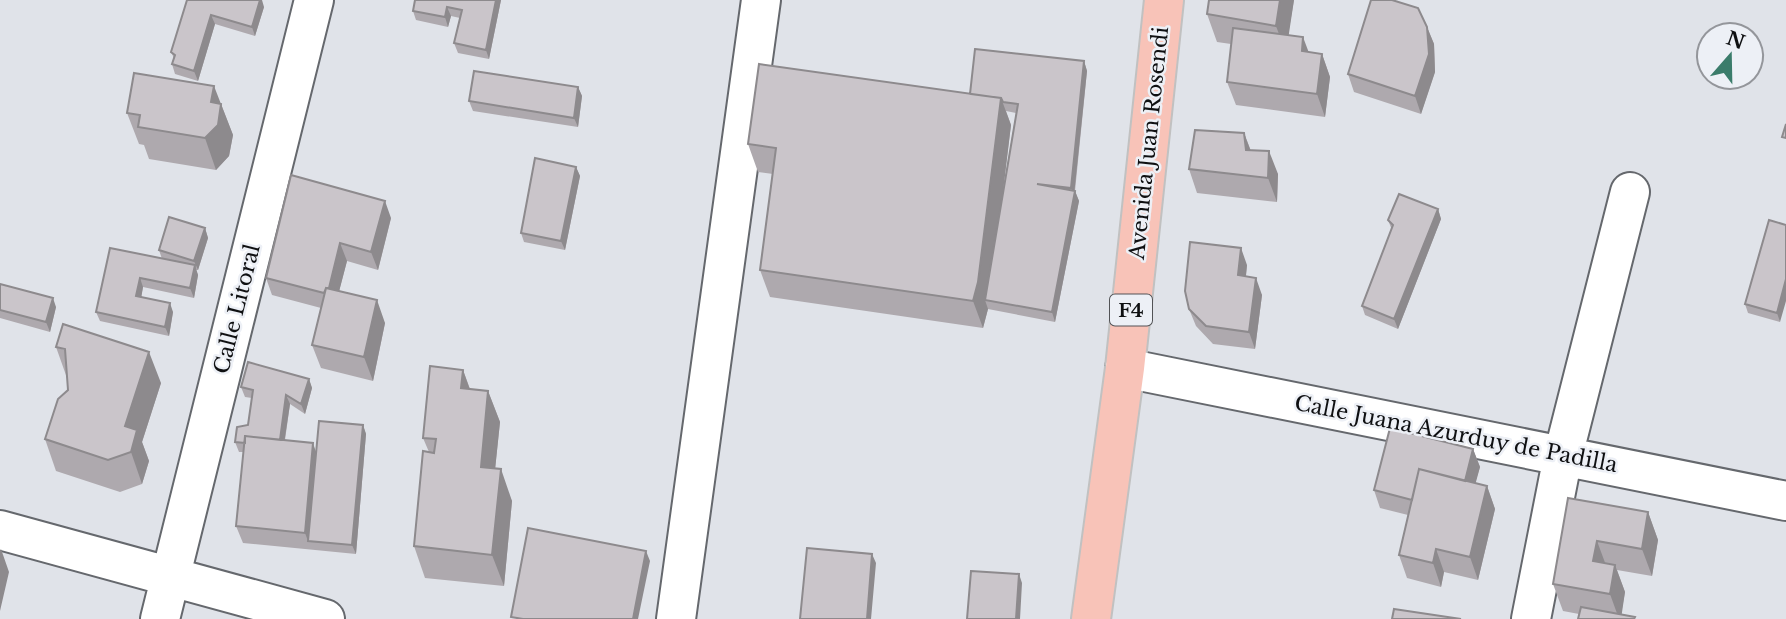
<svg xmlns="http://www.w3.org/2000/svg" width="1786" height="619" viewBox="0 0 1786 619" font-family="'Libre Baskerville',serif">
	<rect width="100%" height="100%" fill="#e0e3e9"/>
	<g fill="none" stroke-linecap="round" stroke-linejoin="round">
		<defs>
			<path id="minor" d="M1125,368L1786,501
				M0,530L325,619
				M160,619L314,0
				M676,619L761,0
				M1531,619L1563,456L1630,192"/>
			<path id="highway" d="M1091,619L1125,368L1164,0"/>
		</defs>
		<use href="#minor" stroke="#65686d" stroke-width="42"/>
		<use href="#highway" stroke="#c1c1c1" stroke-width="42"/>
		<use href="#minor" stroke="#fff" stroke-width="38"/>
		<use href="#highway" stroke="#f8c3b8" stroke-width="38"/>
	</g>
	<path fill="#aea9ae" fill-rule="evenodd" d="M187,0L264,7L255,36L215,24L198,81L175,74L172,64L174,58L171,52Z
		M415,0H501L489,59L458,53L454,43L460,18L451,16L448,27L416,20L413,11Z
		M1294,0L1288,35L1309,52L1322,54L1330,77L1325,117L1236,105L1227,82L1231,44L1217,42L1207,14Z
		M1427,27L1434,44L1435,72L1421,114L1354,92L1348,74Z
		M1084,61L1087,71L1075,191L1079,201L1055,322L988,309L983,328L770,297L760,270L773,174L758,172L748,144L970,94ZM1006,111L1016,113L1002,196L1011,125Z
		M578,87L582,96L578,127L473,111L469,101Z
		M221,104L233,135L229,156L216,170L149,159L144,145L139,144L127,113Z
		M1244,133L1251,151L1278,174L1277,202L1197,193L1189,169Z
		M576,167L580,176L565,250L524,242L521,233Z
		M1438,209L1441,219L1398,329L1365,315L1362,306L1392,230L1388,220Z
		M391,218L378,270L347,261L339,291L385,323L373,381L321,368L312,345L321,308L272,295L266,278Z
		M1769,220L1780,322L1748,313L1745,304Z
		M205,228L208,238L198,270H196L198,275L194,298L143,287L141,297L173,312L169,336L100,321L96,312L162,259L159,250Z
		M1247,265L1246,276L1262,295L1255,349L1213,344L1196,326L1189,309Z
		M0,284L56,307L50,332L0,318Z
		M56,347L161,383L142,442L149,461L142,484L120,492L56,471L45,439L68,390L67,378Z
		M463,370L470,389L488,391L500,422L495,469L512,501L504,586L425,578L414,546L429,452L423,438Z
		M309,379L312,388L305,414L290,404L285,440L316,451L363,425L366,434L356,554L243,543L236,526L244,452H239L235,442L248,425L252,398L245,397L241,387Z
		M1473,449L1480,467L1475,483L1487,486L1495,509L1478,580L1444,572L1441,587L1407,578L1399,555L1408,515L1380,508L1374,490Z
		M1568,498L1648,512L1658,540L1652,576L1617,570L1625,592L1621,614L1635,617V619H1578L1579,614L1563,611L1553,584Z"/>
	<path fill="#8d8a8d" d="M260,0H262L264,7L255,36L252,27Z
		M496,0H501L489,59L486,50Z
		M1280,0H1294L1286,53L1276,26Z
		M447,7L451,16L448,27L445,17Z
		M211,15L215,24L198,81L194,71Z
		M1427,27L1434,44L1435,72L1421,114L1415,96Z
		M1303,37L1312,61L1302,51Z
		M1322,54L1330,77L1325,117L1317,94Z
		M1084,61L1087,71L1074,195L1075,191L1079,201L1055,322L1052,312L1074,197L1071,188Z
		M214,86L233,135L229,156L216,170L205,138Z
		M578,87L582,96L578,127L574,118Z
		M1001,98L1011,125L990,301L985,300L988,309L983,328L973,301Z
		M1244,133L1253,157L1246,150Z
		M1269,151L1278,174L1277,202L1268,178Z
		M576,167L580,176L565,250L561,241Z
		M385,201L391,218L378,270L371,252Z
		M1438,209L1441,219L1398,329L1394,319Z
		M205,228L208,238L198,270L194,261Z
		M340,243L347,261L334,311L328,294Z
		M1241,248L1247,265L1244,293L1238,275Z
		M195,265L198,275L194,298L190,288Z
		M140,278L143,287L140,305L136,296Z
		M1256,278L1262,295L1255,349L1249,332Z
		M1786,279V301L1780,322L1777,313Z
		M53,298L56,307L50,332L46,322Z
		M377,300L385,323L373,381L364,357Z
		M170,303L173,312L169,336L165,327Z
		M149,352L161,383L142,442L149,461L142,484L131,452L125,426Z
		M463,370L474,401L461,388Z
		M309,379L312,388L305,414L301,404Z
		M488,391L500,422L492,499L481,467Z
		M286,395L290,404L282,457L279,447Z
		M363,425L366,434L356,554L352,545Z
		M313,443L319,461L308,541L305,533Z
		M1473,449L1480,467L1470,504L1464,486Z
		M501,469L512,501L504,586L492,555Z
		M1487,486L1495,509L1478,580L1470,557Z
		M1648,512L1658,540L1652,576L1642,549Z
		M1597,541L1607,568L1593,561Z
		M1,549L9,572L0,611V551Z
		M1436,549L1444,572L1441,587L1433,563Z
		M646,551L650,561L638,619H633Z
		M872,554L876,563L871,619H867Z
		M1615,565L1625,592L1621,619H1619L1610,594Z
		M1019,574L1022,583L1020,619H1016Z"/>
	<path fill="#cac5ca" stroke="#8d8a8d" stroke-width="2" d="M187,0H260L252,27L211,15L194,71L172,64L175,55L171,52Z
		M415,0H496L486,50L454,43L462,10L447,7L445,17L413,11Z
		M1209,0H1280L1276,26L1207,14Z
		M1371,0H1392L1418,8L1427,27L1429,54L1415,96L1348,74Z
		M1233,28L1303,37L1302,51L1322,54L1317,94L1227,82Z
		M975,49L1084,61L1071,188L1037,184L1075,191L1052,312L985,300L1018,104L1003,102L1001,98L970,94Z
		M759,64L1001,98L978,282L973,301L760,270L776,148L748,144Z
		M474,71L578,87L574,118L469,101Z
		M134,73L214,86L211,102L221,104L218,125L205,138L138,127L140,115L127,113Z
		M1786,124V138L1782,137Z
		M1195,130L1244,133L1246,150L1269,151L1268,178L1189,169Z
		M535,158L576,167L561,241L521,233Z
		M291,175L385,201L371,252L340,243L329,288H326L324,293L266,278Z
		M1399,194L1438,209L1394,319L1362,306L1393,225L1388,220Z
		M169,217L205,228L194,261L159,250Z
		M1769,220L1786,225V279L1777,313L1745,304Z
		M1190,242L1241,248L1238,275L1256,278L1249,332L1206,326L1189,309L1185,291Z
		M110,248L195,265L190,288L140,278L136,296L170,303L165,327L96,312Z
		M0,284L53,298L46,322L0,310Z
		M326,288L377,300L364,357L312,345Z
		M63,324L149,352L125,426L137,430L131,452L108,460L45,439L58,399L68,390L65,349L56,347Z
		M248,362L309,379L301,404L286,395L280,440L245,436V443L235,442L237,427L248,425L253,390L241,387Z
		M430,366L463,370L461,388L488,391L481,467L501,469L492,555L414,546L423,451L434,453L436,439L423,438Z
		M319,421L363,425L352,545L308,541Z
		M1390,428L1473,449L1465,481L1419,469L1412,500L1374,490Z
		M245,436L313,443L305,533L236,526Z
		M1419,469L1487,486L1470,557L1436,549L1433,563L1399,555Z
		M1568,498L1648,512L1642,549L1597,541L1593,561L1615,565L1610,594L1553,584Z
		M528,528L646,551L633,619H523L511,617Z
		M807,548L872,554L867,619H800Z
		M971,571L1019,574L1016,619H967Z
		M1581,607L1635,617L1634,619H1578Z
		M1394,609L1461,619H1392Z"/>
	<g text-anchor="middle" stroke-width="5" stroke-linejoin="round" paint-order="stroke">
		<rect fill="#edf0f6" stroke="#525356" stroke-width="2" x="1110" y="294.5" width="42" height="31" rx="5"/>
		<g font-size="19" font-weight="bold" fill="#0f1012">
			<text x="1131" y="317">F4</text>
		</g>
		<g font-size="21" fill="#0f1012" stroke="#edf0f6">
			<text transform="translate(1149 143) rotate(-84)" y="7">Avenida Juan Rosendi</text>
			<text transform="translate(237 309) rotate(-76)" y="7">Calle Litoral</text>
			<text transform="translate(1456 434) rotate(11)" y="7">Calle Juana Azurduy de Padilla</text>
		</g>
	</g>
	<g transform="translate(1730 56) rotate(20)"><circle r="33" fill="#edf0f6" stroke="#94969b" stroke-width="2"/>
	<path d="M0-5L12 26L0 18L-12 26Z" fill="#3b7c6b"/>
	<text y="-10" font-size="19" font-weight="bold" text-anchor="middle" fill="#0f1012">N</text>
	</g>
</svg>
